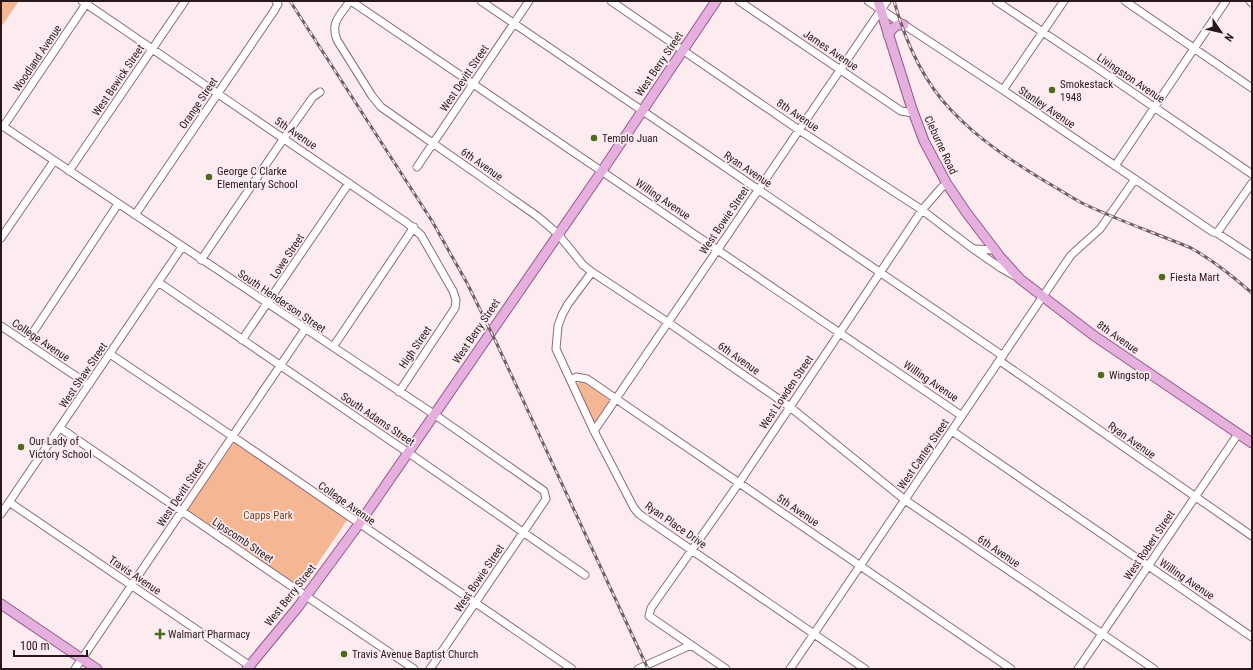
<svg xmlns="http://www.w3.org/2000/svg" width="1253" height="670" viewBox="0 0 1253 670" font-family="'Roboto Condensed',sans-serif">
	<rect width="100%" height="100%" fill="#fcecf0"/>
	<path fill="#f4b693" d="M1,1H19L1,27Z
		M581,381H583L611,401L595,426L577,386L578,383Z
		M235,441L348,519L301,588L187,510Z"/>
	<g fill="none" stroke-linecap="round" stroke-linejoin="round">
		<defs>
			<path id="minor" d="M82,1L407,223L421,235L453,291L456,300L455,308L399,392
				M350,1C340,16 330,22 337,40L372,96L381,107L537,216L558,234L583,265L592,272L669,323L790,407L905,500L1154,669
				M351,1L962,416
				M481,1L1003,356
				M611,1L799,130L922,210L972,248L1001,268L1015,276
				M739,1L901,111L913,113
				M868,1L1003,90L1213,232L1217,233L1252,183
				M996,1L1097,68L1252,174
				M1125,1L1252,88
				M1250,1L1252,3
				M1003,90L1064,1
				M1,125L441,419L544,491L546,499L430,669
				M3,127L88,1
				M1115,166L1226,1
				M417,167L529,1
				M69,171L185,1
				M135,215L274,11L278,4L276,1
				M1217,233L1252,256
				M1,238L54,161
				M975,249L994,250
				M201,260L284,138L313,97L320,92
				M592,272L568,304L562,315L558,326L556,349L594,431L634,508L639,514L865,669
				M158,282L416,458L585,575
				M1,326L89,385
				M242,340L349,183
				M26,343L118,204
				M333,347L414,227
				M110,354L232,436L572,669
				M1000,361L1252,536
				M571,380L576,377L587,379L1011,669
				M60,428L306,596L414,669
				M594,431L887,1
				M952,431L1252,637
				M9,502L250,666
				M1,514L182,247
				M75,669L305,329
				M638,669L691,645
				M726,669L649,616L651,608L739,483L922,210L942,187L947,184
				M790,669L1071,255L1100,229L1135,179
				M1078,669L1238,434"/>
			<path id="major" d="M878,1L912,109L924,141L947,184L966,212L1001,258L1020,279L1093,335L1252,443
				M888,35C892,29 896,23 904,25
				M1,604L97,669
				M247,669L298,607L359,524L602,171L716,1"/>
		</defs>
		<use href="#minor" stroke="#8e6b76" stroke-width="9"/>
		<use href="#major" stroke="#97598a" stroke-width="11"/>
		<use href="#minor" stroke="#fff" stroke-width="7"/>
		<use href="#major" stroke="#e5b0dd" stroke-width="9"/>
		<defs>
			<path id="rail" d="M290,1L432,221L467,283L496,342L648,669
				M894,1C905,40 923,81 951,110C979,140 1013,162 1048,183C1059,189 1070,197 1082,203C1117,220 1155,233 1191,248C1214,261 1232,276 1252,293"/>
		</defs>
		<use href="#rail" stroke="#6e6064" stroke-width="3"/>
		<use href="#rail" stroke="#fcecf0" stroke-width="1.5" stroke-dasharray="4.5" stroke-linecap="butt"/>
	</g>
	<g fill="#4d691c" stroke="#fcecf0" stroke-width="1.5">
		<circle cx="1052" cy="90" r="4"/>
		<circle cx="594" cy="138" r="4"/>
		<circle cx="209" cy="177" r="4"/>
		<circle cx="1162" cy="277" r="4"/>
		<circle cx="1101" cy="375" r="4"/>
		<circle cx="21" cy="447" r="4"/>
		<path d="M158 628h4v4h4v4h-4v4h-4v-4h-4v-4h4z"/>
		<circle cx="344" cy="654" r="4"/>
	</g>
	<g text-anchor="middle" stroke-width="3.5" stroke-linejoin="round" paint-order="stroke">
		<g font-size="11" fill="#26181c" stroke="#fcecf0">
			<text transform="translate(831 50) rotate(34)" y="4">James Avenue</text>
			<text transform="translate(37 58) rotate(-56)" y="4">Woodland Avenue</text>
			<text transform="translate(659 64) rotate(-56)" y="4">West Berry Street</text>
			<text transform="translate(464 78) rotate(-56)" y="4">West Devitt Street</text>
			<text transform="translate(1131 78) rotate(34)" y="4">Livingston Avenue</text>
			<text transform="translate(118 80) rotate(-56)" y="4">West Bewick Street</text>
			<text transform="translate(198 103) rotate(-56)" y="4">Orange Street</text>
			<text transform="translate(1047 107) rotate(34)" y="4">Stanley Avenue</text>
			<text transform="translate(798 115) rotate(34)" y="4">8th Avenue</text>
			<text transform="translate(296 133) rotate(34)" y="4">5th Avenue</text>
			<text transform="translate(941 145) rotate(65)" y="4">Cleburne Road</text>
			<text transform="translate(482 164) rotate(35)" y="4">6th Avenue</text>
			<text transform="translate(748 169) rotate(34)" y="4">Ryan Avenue</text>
			<text transform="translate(663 199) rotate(34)" y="4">Willing Avenue</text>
			<text transform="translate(724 220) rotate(-56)" y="4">West Bowie Street</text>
			<text transform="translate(287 256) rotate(-56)" y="4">Lowe Street</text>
			<text transform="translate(282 301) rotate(34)" y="4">South Henderson Street</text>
			<text transform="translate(476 331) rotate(-56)" y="4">West Berry Street</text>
			<text transform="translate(1118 337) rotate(35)" y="4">8th Avenue</text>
			<text transform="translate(41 340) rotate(34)" y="4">College Avenue</text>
			<text transform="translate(415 347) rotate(-56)" y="4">High Street</text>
			<text transform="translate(739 358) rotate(35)" y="4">6th Avenue</text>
			<text transform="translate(83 375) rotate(-56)" y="4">West Shaw Street</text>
			<text transform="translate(931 381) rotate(34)" y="4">Willing Avenue</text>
			<text transform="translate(786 392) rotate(-56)" y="4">West Lowden Street</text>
			<text transform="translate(378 419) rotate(34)" y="4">South Adams Street</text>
			<text transform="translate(1132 440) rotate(35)" y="4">Ryan Avenue</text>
			<text transform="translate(923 454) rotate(-56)" y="4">West Cantey Street</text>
			<text transform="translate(181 493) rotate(-56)" y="4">West Devitt Street</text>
			<text transform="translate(347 503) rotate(35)" y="4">College Avenue</text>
			<text transform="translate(798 510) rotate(34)" y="4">5th Avenue</text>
			<text transform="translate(676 525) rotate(35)" y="4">Ryan Place Drive</text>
			<text transform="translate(243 540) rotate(34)" y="4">Lipscomb Street</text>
			<text transform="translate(1149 545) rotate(-56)" y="4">West Robert Street</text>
			<text transform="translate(999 551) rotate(34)" y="4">6th Avenue</text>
			<text transform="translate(135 575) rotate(34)" y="4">Travis Avenue</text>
			<text transform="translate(479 578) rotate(-56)" y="4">West Bowie Street</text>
			<text transform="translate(1187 579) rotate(34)" y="4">Willing Avenue</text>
			<text transform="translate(290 595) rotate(-52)" y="4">West Berry Street</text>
		</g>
		<g font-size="11" fill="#26181c" stroke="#fcecf0" text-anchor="start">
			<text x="1060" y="88">Smokestack<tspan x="1060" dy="13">1948</tspan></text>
			<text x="602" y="142">Templo Juan</text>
			<text x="217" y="175">George C Clarke<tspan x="217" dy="13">Elementary School</tspan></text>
			<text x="1170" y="281">Fiesta Mart</text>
			<text x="1109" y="379">Wingstop</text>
			<text x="29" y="445">Our Lady of<tspan x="29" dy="13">Victory School</tspan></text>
			<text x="168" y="638">Walmart Pharmacy</text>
			<text x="352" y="658">Travis Avenue Baptist Church</text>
		</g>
		<g font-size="11" fill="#7e4119" stroke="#fcecf0">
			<text x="268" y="519">Capps Park</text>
		</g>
	</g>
	<rect width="1253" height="670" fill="none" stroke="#26181c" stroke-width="4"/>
	<g transform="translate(1221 32) rotate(124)" stroke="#fcecf0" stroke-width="3" paint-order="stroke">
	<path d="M0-3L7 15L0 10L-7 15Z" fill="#26181c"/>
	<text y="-6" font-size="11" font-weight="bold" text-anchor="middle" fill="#26181c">N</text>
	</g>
	<path d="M14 650v6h73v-6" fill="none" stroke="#26181c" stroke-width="2"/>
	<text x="20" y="650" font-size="12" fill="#26181c" stroke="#fcecf0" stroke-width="3" paint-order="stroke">100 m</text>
</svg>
